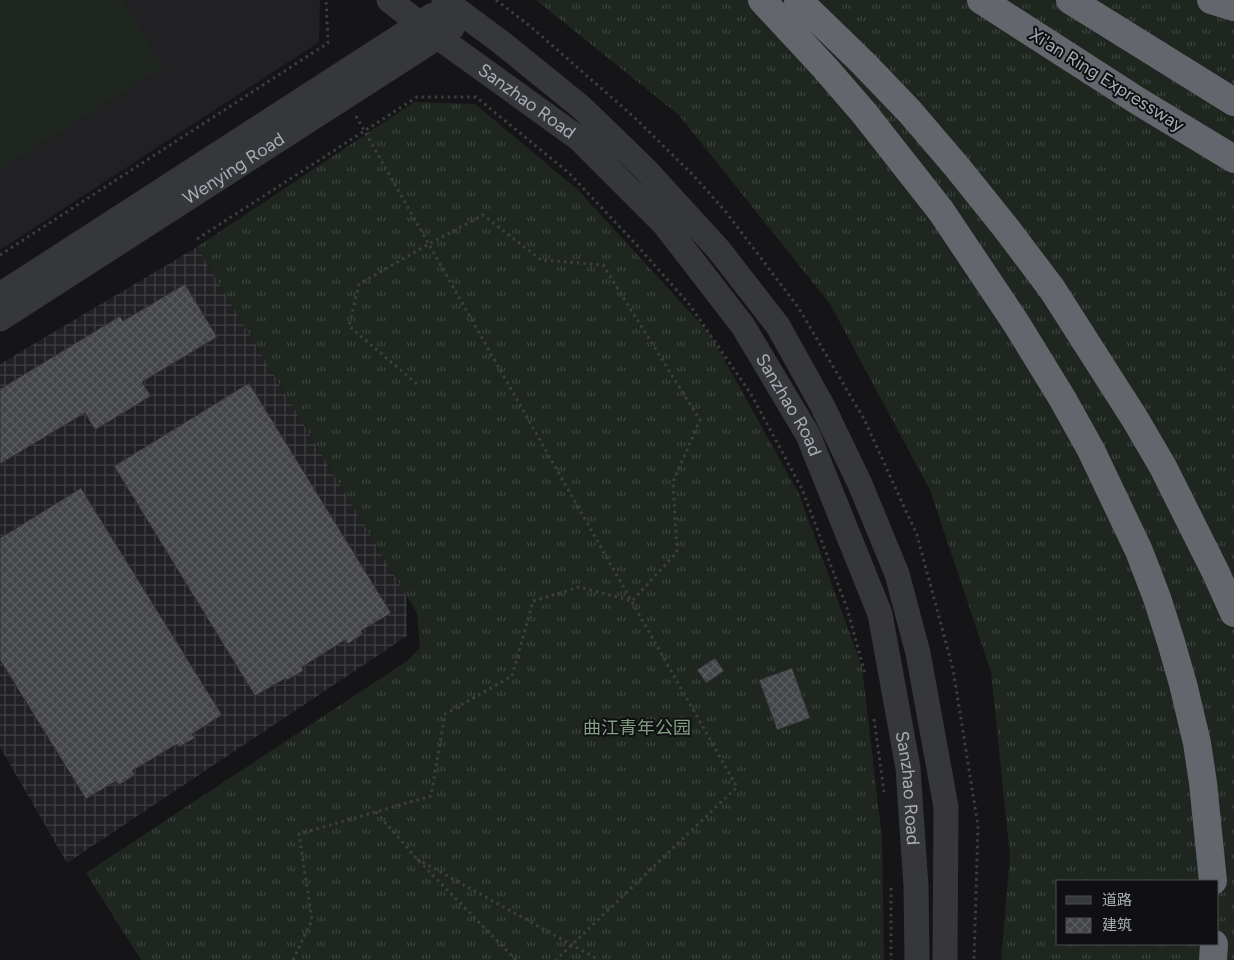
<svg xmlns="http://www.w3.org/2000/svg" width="1234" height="960" viewBox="0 0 1234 960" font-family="Figtree,'Noto Sans SC',sans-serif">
	<defs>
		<pattern id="industrial-grid" width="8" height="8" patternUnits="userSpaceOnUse" patternTransform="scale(1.25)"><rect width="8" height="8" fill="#212123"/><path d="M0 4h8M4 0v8" fill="none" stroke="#3e3f41"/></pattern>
		<pattern id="grass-tufts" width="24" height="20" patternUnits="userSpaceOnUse" patternTransform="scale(1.25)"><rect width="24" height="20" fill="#1f2620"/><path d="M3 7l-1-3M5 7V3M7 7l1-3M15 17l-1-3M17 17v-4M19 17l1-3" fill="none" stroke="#3d433e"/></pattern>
		<pattern id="building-cross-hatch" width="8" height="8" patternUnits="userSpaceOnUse" patternTransform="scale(1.25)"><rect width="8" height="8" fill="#444549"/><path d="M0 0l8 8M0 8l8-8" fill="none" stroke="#5c5d61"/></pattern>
	</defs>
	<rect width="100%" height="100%" fill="#151517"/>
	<path fill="#212123" d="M0,0H320L319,42L0,250Z"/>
	<path fill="url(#industrial-grid)" d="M197,247L407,596V636L67,863L0,747V364Z"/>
	<path fill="url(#grass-tufts)" fill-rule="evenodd" d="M536,0H1234V960H1001L1010,856L991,672L930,490L830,304L679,115ZM1058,881H1218V944H1058Z
		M414,102L475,104L578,190L710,334L799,494L862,667L882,838L884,960H141L86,873L407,661L420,648L417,613L197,247Z"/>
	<path fill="#1f2620" d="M0,0H122L163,67L0,169Z"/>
	<path fill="url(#building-cross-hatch)" stroke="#2f2f32" d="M185,284L217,337L142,382L151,396L95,430L85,413L0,464V389L120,316L123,321Z
		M249,383L391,613L361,631L363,634L348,644L345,640L302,667L303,671L287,680L286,678L255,696L114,466Z
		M81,488L222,715L192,734L195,738L179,747L177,744L132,771L135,775L119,785L116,781L86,799L0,660V538Z
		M715,658L724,671L706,683L697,670Z
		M792,668L810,718L777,730L759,680Z"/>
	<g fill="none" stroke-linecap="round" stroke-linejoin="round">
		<path stroke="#3c3e42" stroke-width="3" stroke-dasharray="2.5 4" stroke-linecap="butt" d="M496,0L530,26L634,117L694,176L726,212L798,307L864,419L917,535L953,669L978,826L974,960
			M356,116L737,787L556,960
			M197,239L417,97H476L569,173L633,241L689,304L751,394L802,489L847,608L865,674
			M0,255L328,43L326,0
			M874,719L884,792
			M376,812L417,859L516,960
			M417,859L599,960
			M891,888V960
			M293,960L312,920L299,834L431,796L445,714L512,676L533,601L579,587L632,601L677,552L673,482L700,420L603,265L541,260L483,215L429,244L359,284L349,326L418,385"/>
		<g stroke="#36373b" stroke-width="25">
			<path id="s1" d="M389,0L420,24L578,138L665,225L743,326L808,435L880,614L908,768L916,886L917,960"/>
			<path d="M444,0L502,43L581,107L645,169L719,250L778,326L822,405L860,484L897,574L918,653L946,807L945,960"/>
			<path d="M0,295L433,15"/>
			<path id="s2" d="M0,319L452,28"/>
		</g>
		<path stroke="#63666c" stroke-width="28" d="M762,0L826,69L864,113L941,211L1016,323L1062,398L1091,450L1139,551L1157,598L1171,642L1183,684L1197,743L1203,783L1213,881
			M798,0L863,63L910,112L957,167L1006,228L1052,289L1135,419L1163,467L1216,573L1234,613
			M981,0L1138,101L1234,159
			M1070,0L1234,102
			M1211,0L1234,7
			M1213,960L1214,944"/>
	</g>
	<g text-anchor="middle" stroke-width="4" stroke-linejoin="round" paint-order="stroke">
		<g font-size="18" fill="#a8adb5" stroke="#101012">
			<text transform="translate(1107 80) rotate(32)" y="6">Xi'an Ring Expressway</text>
			<text dy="6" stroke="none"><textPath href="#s1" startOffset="171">Sanzhao Road</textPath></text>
			<text dy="6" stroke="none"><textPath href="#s2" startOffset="278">Wenying Road</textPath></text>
			<text dy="6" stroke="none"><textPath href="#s1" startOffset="576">Sanzhao Road</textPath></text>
			<text dy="6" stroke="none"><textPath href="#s1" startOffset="981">Sanzhao Road</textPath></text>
		</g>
		<g font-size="18" fill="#819f81" stroke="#101012">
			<text x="637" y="734">曲江青年公园</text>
		</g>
	</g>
	<rect x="1056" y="880" width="162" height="65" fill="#101012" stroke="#4d4f53"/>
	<rect x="1066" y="896" width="25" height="8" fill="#36373b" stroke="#4d4f53"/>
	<text x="1102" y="905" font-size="15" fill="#a8adb5">道路</text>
	<rect x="1066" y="918" width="25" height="15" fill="url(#building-cross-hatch)" stroke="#4d4f53"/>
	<text x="1102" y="930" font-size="15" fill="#a8adb5">建筑</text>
</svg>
